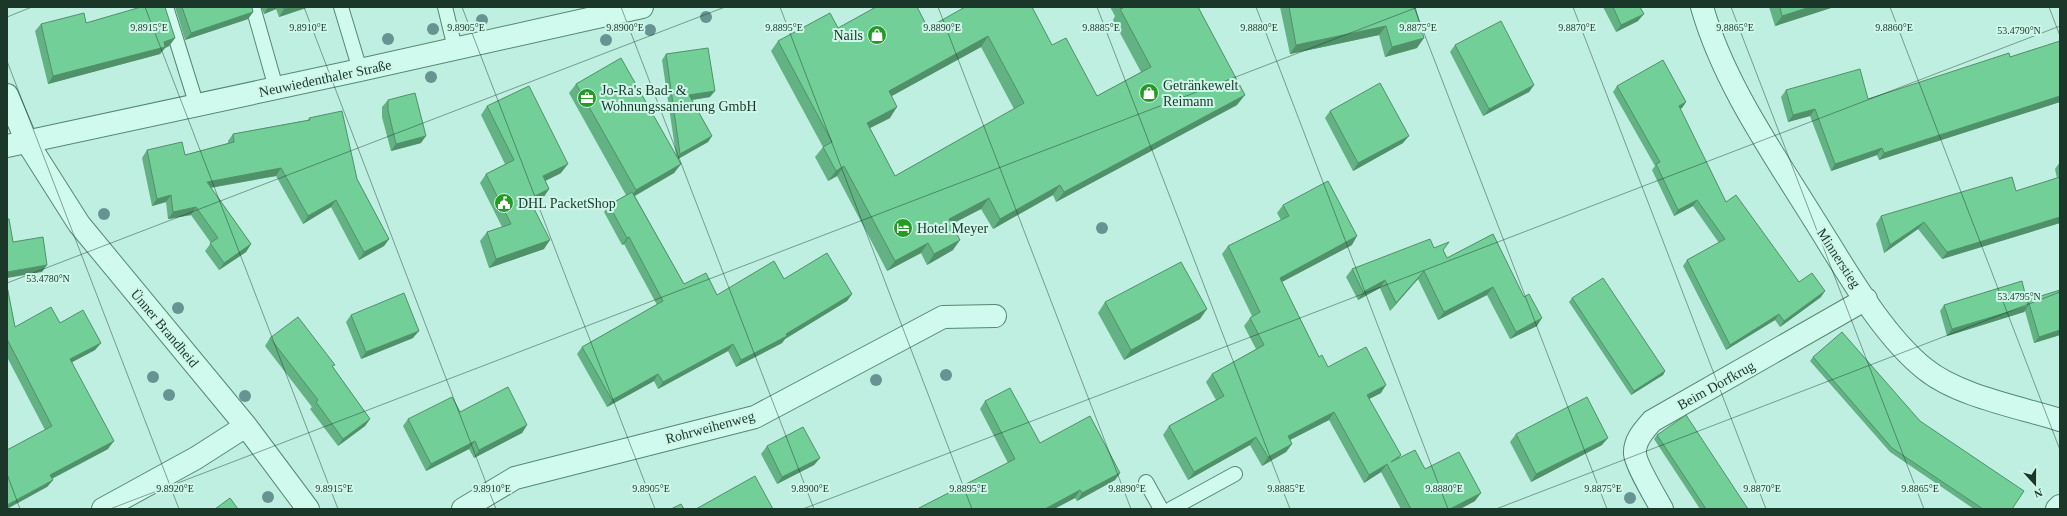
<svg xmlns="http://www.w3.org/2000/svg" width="2067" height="516" viewBox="0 0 2067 516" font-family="Georgia,serif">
	<rect width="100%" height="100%" fill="#beefe0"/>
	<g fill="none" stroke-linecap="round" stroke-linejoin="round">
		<defs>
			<path id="service" d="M166,7L197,106
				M253,7L276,88
				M341,7L360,70
				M445,7L455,48
				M1146,482L1161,509
				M1171,509L1235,474"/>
			<path id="minor" d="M1702,7C1724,84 1773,153 1815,221C1844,267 1882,335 1925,369C1958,396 2019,407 2060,420
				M7,95L27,142L79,224L246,426L308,509
				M103,509L196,458L246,426
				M463,509L515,478L755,417L943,317L995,316
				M1662,509C1656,498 1636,465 1635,454C1634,441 1644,430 1652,421L1866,299
				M2057,509L2060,506"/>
			<path id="tertiary" d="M7,146L360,70L642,7"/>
		</defs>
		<use href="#service" stroke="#568870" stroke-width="16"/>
		<use href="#minor" stroke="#568870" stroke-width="24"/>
		<use href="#tertiary" stroke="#568870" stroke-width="24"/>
		<use href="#service" stroke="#d1faee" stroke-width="14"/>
		<use href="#minor" stroke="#d1faee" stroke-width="22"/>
		<use href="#tertiary" stroke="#d1faee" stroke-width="22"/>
	</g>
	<g fill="#689393">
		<circle cx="706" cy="17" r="6"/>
		<circle cx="482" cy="20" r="6"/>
		<circle cx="433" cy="29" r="6"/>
		<circle cx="650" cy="30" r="6"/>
		<circle cx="388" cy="39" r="6"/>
		<circle cx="606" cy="40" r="6"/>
		<circle cx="431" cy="77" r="6"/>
		<circle cx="104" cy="214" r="6"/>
		<circle cx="1102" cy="228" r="6"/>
		<circle cx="178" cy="308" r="6"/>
		<circle cx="946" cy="375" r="6"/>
		<circle cx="153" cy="377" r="6"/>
		<circle cx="876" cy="380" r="6"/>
		<circle cx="169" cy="395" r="6"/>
		<circle cx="245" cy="396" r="6"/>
		<circle cx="268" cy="497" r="6"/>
		<circle cx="1630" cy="498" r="6"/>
	</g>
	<path fill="#62b283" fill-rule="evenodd" d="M175,7H252L253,12L248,19L185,40Z
		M261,7H309L279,17L276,9L264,14Z
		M1110,7H1198L1237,105L1056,202L1053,195L993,229L981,209L952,224L953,250L927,265L921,253L887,271L837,176L828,181L815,157L823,147L771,51L778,41L838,28H928L1052,45L1097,96L1141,72L1113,20L1115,16ZM981,47L1014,109L895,176L870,128L890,118L891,96Z
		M1280,7H1415L1417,48L1385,57L1379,35L1290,54Z
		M1603,7H1640L1638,21L1616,32Z
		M1769,7H1834L1775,26Z
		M86,23L175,38L169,46L165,48L160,54L48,84L35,31L41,24Z
		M2060,41V102L1879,160L1877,155L1831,171L1810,116L1788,122L1781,97L1786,90L1868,99L2010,57Z
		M1455,45L1534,85L1529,92L1483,116L1450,52Z
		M666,54L710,97L692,100L712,136L708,142L678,159L681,164L674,173L635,196L684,284L717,295L784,279L852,294L847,301L785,339L782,343L736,367L728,351L658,389L654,381L607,407L577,354L582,347L657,305L624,244L622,245L604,212L609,205L626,195L569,93L576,84L676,155L662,60Z
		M1617,86L1686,102L1682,108L1680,109L1726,202L1799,282L1821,297L1780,327L1775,320L1726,350L1683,266L1687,260L1719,243L1693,206L1674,216L1652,170L1655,166L1613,92Z
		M388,100L421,143L391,151L382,117V107Z
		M487,106L561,173L545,181L549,189L543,198L532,204L544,249L489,268L480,241L487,232L502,227L480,183L486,174L505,164L481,115Z
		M1330,111L1403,143L1353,171L1325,118Z
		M309,118L357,179L389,239L384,246L359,260L331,207L303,224L276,176L211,188L251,244L246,252L219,270L205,251L211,243L191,215L168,219L166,202L152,206L142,158L147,150L185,155L228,143V141L233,134L308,120Z
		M2060,162V223L1942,259L1918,229L1884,253L1876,224L1881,216L2016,191L2057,178L2055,169Z
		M1283,205L1352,245L1282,282L1319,357L1328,367L1381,393L1369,399L1401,455L1399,457L1425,469L1475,501L1460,509H1401L1381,472L1364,483L1329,420L1290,440L1292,444L1286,452L1262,466L1250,445L1188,480L1163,435L1169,426L1216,400L1206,382L1212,374L1256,349L1244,326L1250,318L1252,316L1222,254L1228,246L1281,220L1277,213Z
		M1493,234L1537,326L1510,339L1487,295L1438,320L1418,279L1390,311L1380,288L1358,300L1346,277L1352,269L1434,248L1443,251L1447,258Z
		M7,286L15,327L60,323L101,343L95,350L72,362L108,449L52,479L53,480L47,487L45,430L7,357Z
		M2060,290V335L2034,343L2025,311L2024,312L1947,336L1940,311L1944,305L2027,301L2028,300Z
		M1572,298L1665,371L1663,375L1631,395L1569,302Z
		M1105,302L1200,319L1124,360L1098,313Z
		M351,315L413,338L361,359L346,322Z
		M270,338L333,367L370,419L365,426L338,446L310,409L312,407L265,346Z
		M1813,357L1920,421L2012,509H1974L1890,452L1810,361Z
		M985,401L1040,443L1120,473L1115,480L1077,501L1075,498L1054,509H918L1008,463L980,409Z
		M460,412L527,425L522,433L474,458L469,449L426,471L403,426L408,419Z
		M1516,434L1602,445L1531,482L1510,442Z
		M1657,435L1748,509H1700L1654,439Z
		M767,446L820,458L814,465L777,484L761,454Z"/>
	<path fill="#50916a" d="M268,7H278L276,9L264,14Z
		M292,7H309L279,17L284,9Z
		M1810,7H1834L1775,26L1782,16Z
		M253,12L248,19L185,40L191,33Z
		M1644,14L1638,21L1616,32L1621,25Z
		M1386,26L1379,35L1290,54L1296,45Z
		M988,36L981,47L881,102L889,91Z
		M175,38L169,46L165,48L160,54L48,84L53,76Z
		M1424,38L1417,48L1385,57L1392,47Z
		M1534,85L1529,92L1483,116L1489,109Z
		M715,91L710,97L685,101L689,95Z
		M1245,95L1237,105L1056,202L1064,192Z
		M2060,96V102L1879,160L1884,153Z
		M1686,102L1682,108L1675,112L1679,106Z
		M897,107L890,118L860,133L867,123Z
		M1815,109L1810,116L1788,122L1793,115Z
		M426,136L421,143L391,151L396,144Z
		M712,136L708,142L676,160L680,154Z
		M1409,136L1403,143L1353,171L1358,163Z
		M1882,148L1877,155L1831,171L1835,164Z
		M568,164L561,173L537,185L543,176Z
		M681,164L674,173L629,199L636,190Z
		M844,166L837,176L828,181L836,171Z
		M281,168L276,176L202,189L207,182Z
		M1060,185L1053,195L993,229L1000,219Z
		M549,189L543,198L523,208L529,199Z
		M171,195L166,202L152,206L157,199Z
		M989,198L981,209L942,229L949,219Z
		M336,200L331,207L303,224L308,216Z
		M1697,200L1693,206L1674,216L1678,210Z
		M196,207L191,215L168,219L173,212Z
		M2060,217V223L1942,259L1947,252Z
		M1924,222L1918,229L1884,253L1890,245Z
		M1357,236L1352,245L1274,286L1280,278Z
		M629,237L624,244L622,245L627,238Z
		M389,239L384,246L359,260L364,252Z
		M550,240L544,249L489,268L496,259Z
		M960,240L953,250L927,265L934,254Z
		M928,243L921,253L887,271L895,261Z
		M251,244L246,252L219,270L224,263Z
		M47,265L42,272L7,278V272Z
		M1424,271L1418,279L1390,311L1396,303Z
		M1385,280L1380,288L1358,300L1363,292Z
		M1493,287L1487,295L1438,320L1444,312Z
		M1825,291L1821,297L1780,327L1784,321Z
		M852,294L847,301L785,339L782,343L736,367L741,360L786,334Z
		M2028,306L2024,312L1947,336L1952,329Z
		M1207,309L1200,319L1124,360L1131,350Z
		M1779,314L1775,320L1726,350L1730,345Z
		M1542,318L1537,326L1510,339L1516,332Z
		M2060,330V335L2034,343L2039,337Z
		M419,331L413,338L361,359L366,352Z
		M101,343L95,350L65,366L70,359Z
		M733,344L728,351L658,389L663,382Z
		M1665,371L1663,375L1631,395L1634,391Z
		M658,374L654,381L607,407L612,400Z
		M1386,385L1381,393L1361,403L1367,395Z
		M1334,412L1329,420L1282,444L1288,436Z
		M370,419L365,426L338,446L343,439Z
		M527,425L522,433L474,458L479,450Z
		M1256,437L1250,445L1188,480L1194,472Z
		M1608,438L1602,445L1531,482L1536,474Z
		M114,441L108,449L45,482L50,475Z
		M475,441L469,449L426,471L431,464Z
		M1292,444L1286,452L1262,466L1268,457Z
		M820,458L814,465L777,484L782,477Z
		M1387,464L1381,472L1364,483L1369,475Z
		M1120,473L1115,480L1077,501L1082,493Z
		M53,480L47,487L7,509V505Z
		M1080,490L1075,498L1054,509H1045Z
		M1481,493L1475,501L1460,509H1450Z"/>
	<path fill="#72cf98" stroke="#50916a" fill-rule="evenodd" d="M141,7H165L175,38L164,42L165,47L53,76L41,24L84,13L86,23Z
		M182,7H252L253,12L191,33Z
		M283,7H292L284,9Z
		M876,7H917L928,28L965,7H1032L1052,45L1066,38L1097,96L1151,67L1120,9L1123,8V7H1198L1245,95L1064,192L1060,185L1000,219L989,198L949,219L960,240L934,254L928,243L895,261L844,166L836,171L823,147L832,142L778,41L830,13L838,28ZM988,36L1024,103L895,176L867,123L897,107L889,91Z
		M1289,7H1415L1424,38L1392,47L1386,26L1296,45Z
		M1613,7H1640L1644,14L1621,25Z
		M1780,7H1810L1782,16Z
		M1501,21L1534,85L1489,109L1455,45Z
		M2060,41V96L1884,153L1882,148L1835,164L1815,109L1793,115L1786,90L1860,69L1868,99L2009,53L2010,57Z
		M708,48L715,91L689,95L712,136L680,154L666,54Z
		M621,58L681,164L636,190L576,84Z
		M1663,60L1686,102L1679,106L1726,202L1736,195L1799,282L1812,273L1825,291L1784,321L1779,314L1730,345L1687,260L1725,239L1697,200L1678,210L1656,164L1660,162L1617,86Z
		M1380,83L1409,136L1358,163L1330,111Z
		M529,86L568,164L543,176L549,189L529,199L550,240L496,259L487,232L511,224L486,174L514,160L487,106Z
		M415,93L426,136L396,144L388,110V100Z
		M342,111L357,179L389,239L364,252L336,200L308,216L281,168L207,182L251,244L224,263L210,243L218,238L196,207L173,212L171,195L157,199L147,150L182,142L185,155L234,142L233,134L310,120L309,118Z
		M2012,177L2016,191L2060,177V217L1947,252L1924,222L1890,245L1881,216Z
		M1328,181L1357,236L1280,278L1319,357L1322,355L1328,367L1366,347L1386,385L1367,395L1401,455L1391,462L1415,450L1425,469L1459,452L1481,493L1450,509H1411L1387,464L1369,475L1334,412L1288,436L1292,444L1268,457L1256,437L1194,472L1169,426L1224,396L1212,374L1264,345L1250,318L1260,312L1228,246L1289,216L1283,205Z
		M632,192L684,284L706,273L717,295L774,261L784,279L827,253L852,294L786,334L787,336L741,360L733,344L663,382L658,374L612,400L582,347L663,301L629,237L627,238L609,205Z
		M7,219H9L13,242L43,237L47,265L7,272Z
		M1493,234L1524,297L1529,294L1542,318L1516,332L1493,287L1444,312L1424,271L1396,303L1385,280L1363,292L1352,269L1430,239L1434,248L1449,242L1443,250L1447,258Z
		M1181,262L1207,309L1131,350L1105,302Z
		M1603,278L1665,371L1634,391L1572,298Z
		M2022,281L2028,306L1952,329L1944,305Z
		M7,286L15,327L51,307L60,323L83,310L101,343L70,359L114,441L50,475L53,480L7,505V450L52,426L7,339Z
		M2060,290V330L2039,337L2028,300Z
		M404,293L419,331L366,352L351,315Z
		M298,317L335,365L332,366L370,419L343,439L316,402L318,400L270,338Z
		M1842,332L1920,421L2024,491L2012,509H1983L1892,448L1813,357Z
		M508,387L527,425L479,450L475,441L431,464L408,419L452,397L460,412Z
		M1010,388L1040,443L1090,416L1120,473L1082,493L1080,490L1045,509H919V508L1015,459L985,401Z
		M1587,397L1608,438L1536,474L1516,434Z
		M1686,415L1748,509H1706L1657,435Z
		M803,427L820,458L782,477L767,446Z
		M755,476L773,509H696Z
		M230,498L238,509H215Z
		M681,504L684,509H671Z"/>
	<path fill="none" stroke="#1b3729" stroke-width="1" stroke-opacity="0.45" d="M145,7L338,509M304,7L496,509M462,7L655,509M621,7L814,509M780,7L972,509M938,7L1131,509M1097,7L1290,509M1256,7L1448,509M1414,7L1607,509M1573,7L1766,509M1731,7L1924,509M1890,7L2060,450M2049,7L2060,36M7,17L32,7M7,61L179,509M7,283L725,7M7,474L20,509M110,509L1418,7M803,509L2060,26M1496,509L2060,292"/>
	<defs>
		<symbol id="shop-disc" viewBox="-11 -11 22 22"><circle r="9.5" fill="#259a24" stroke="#cef7ea"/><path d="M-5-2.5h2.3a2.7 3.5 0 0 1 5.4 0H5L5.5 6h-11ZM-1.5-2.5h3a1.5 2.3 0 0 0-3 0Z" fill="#fff"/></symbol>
		<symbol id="office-disc" viewBox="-11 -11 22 22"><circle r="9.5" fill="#259a24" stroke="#cef7ea"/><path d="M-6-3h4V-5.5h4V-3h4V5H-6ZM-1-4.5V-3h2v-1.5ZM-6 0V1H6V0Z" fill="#fff"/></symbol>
		<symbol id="civic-disc" viewBox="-11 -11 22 22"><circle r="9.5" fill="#259a24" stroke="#cef7ea"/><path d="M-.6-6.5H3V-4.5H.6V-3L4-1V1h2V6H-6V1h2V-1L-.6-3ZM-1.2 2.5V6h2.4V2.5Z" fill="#fff"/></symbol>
		<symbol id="hotel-disc" viewBox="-11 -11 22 22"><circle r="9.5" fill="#259a24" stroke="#cef7ea"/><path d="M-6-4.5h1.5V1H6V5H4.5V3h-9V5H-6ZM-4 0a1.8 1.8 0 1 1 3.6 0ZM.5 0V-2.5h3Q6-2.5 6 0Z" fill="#fff"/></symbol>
	</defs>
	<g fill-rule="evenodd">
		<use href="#shop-disc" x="866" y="24" width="22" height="22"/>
		<use href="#shop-disc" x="1138" y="82" width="22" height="22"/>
		<use href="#office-disc" x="576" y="87" width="22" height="22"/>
		<use href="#civic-disc" x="493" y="192" width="22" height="22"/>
		<use href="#hotel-disc" x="892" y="217" width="22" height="22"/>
	</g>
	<g text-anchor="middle" stroke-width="4" stroke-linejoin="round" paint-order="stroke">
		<g font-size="14" fill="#1b3729" stroke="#cef7ea" text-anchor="start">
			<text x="863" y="40" text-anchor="end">Nails</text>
			<text x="1163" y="90">Getränkewelt<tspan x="1163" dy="16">Reimann</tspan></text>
			<text x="601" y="95">Jo-Ra's Bad- &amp;<tspan x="601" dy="16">Wohnungssanierung GmbH</tspan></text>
			<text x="518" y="208">DHL PacketShop</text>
			<text x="917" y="233">Hotel Meyer</text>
		</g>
		<g font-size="14" fill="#1b3729" stroke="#cef7ea">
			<text transform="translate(325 78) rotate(-12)" y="5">Neuwiedenthaler Straße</text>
			<text transform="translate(1839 258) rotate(57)" y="5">Minnerstieg</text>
			<text transform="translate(165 328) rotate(50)" y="5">Ünner Brandheid</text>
			<text transform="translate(1716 385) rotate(-29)" y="5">Beim Dorfkrug</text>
			<text transform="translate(710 427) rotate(-15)" y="5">Rohrweihenweg</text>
		</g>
	</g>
	<g font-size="10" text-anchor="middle" fill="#1b3729" stroke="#cef7ea" stroke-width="4" stroke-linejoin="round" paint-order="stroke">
		<text x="1894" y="31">9.8860°E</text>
		<text x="149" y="31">9.8915°E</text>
		<text x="308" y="31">9.8910°E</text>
		<text x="466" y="31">9.8905°E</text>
		<text x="625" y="31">9.8900°E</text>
		<text x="784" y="31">9.8895°E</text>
		<text x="942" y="31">9.8890°E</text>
		<text x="1101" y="31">9.8885°E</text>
		<text x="1259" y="31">9.8880°E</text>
		<text x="1418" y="31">9.8875°E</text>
		<text x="1577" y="31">9.8870°E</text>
		<text x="1735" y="31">9.8865°E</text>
		<text x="2019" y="34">53.4790°N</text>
		<text x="48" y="282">53.4780°N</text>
		<text x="2019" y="300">53.4795°N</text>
		<text x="175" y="492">9.8920°E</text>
		<text x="334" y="492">9.8915°E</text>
		<text x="492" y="492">9.8910°E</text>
		<text x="651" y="492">9.8905°E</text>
		<text x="810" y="492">9.8900°E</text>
		<text x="968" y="492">9.8895°E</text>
		<text x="1127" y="492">9.8890°E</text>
		<text x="1286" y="492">9.8885°E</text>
		<text x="1444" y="492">9.8880°E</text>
		<text x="1603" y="492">9.8875°E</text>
		<text x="1762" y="492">9.8870°E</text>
		<text x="1920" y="492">9.8865°E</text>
	</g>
	<rect width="2067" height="516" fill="none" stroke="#1b3729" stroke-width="16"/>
	<g transform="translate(2035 484) rotate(159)" stroke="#cef7ea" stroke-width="3" paint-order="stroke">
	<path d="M0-3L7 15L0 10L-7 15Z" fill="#1b3729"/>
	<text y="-6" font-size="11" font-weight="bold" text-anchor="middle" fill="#1b3729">N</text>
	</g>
</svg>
